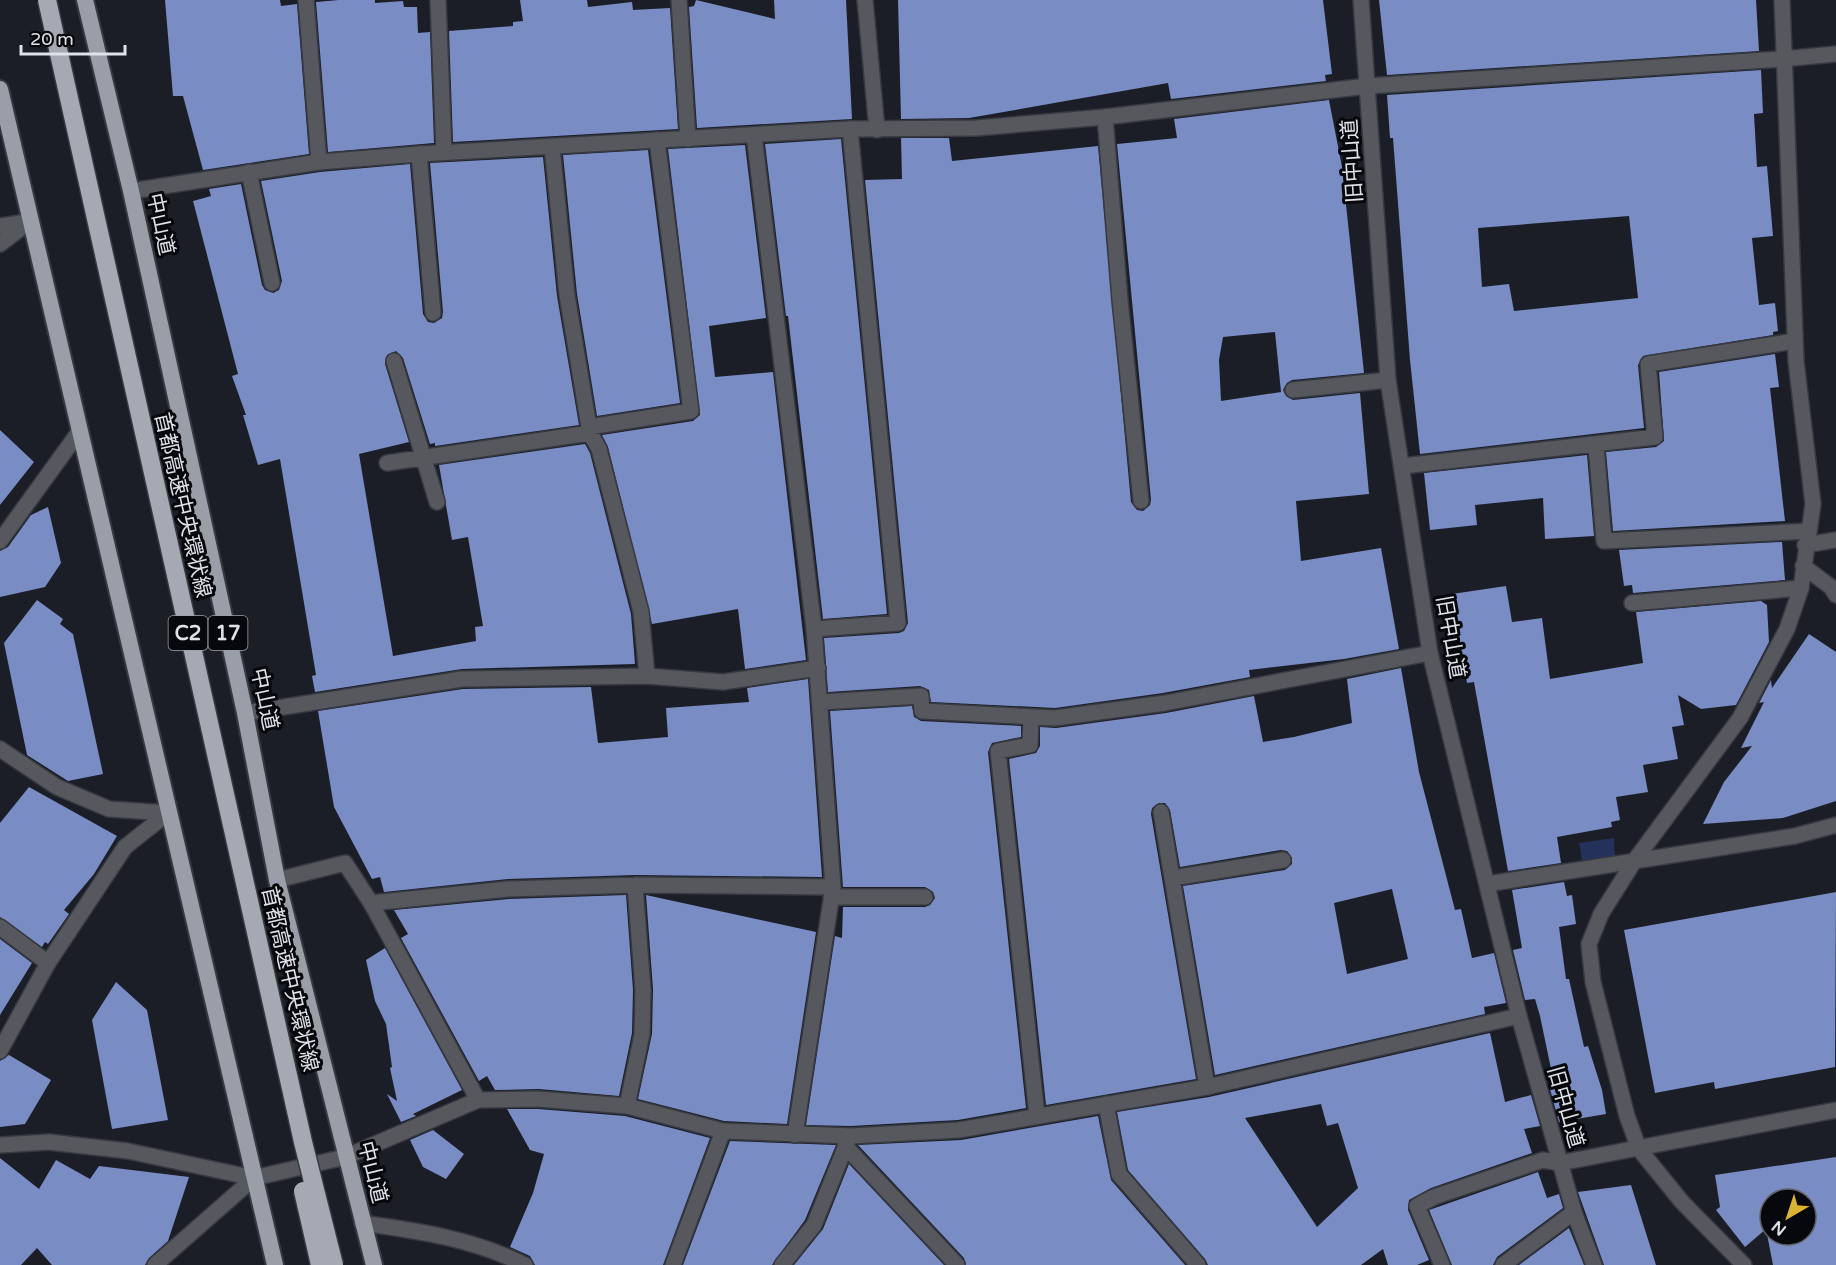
<svg xmlns="http://www.w3.org/2000/svg" width="1836" height="1265" viewBox="0 0 1836 1265" font-family="'Varela Round','Noto Sans JP',sans-serif">
	<rect width="100%" height="100%" fill="#1b1e27"/>
	<path fill="#24315b" d="M1614,838L1615,860L1583,865L1579,843Z"/>
	<path fill="#798cc3" fill-rule="evenodd" d="M165,0H280L281,6L297,4L309,154L203,170L183,96H173Z
		M339,0H375V3L403,1L404,7H417L418,33L430,32L434,143L328,152L316,2Z
		M520,0H587L588,7L632,2L633,10L670,8L678,129L453,142L449,31L513,26V22L523,21Z
		M696,0L775,19L774,0H846L852,119L697,128L689,7L694,6Z
		M898,0H1323L1332,74L1325,75L1326,81L1171,99L1168,83L969,118L901,119Z
		M1379,0H1756L1759,51L1387,75Z
		M1761,70L1763,113L1754,114L1757,167L1767,166L1773,236L1752,238L1759,305L1775,303L1778,331L1773,332V335L1643,356L1638,365L1644,428L1420,454L1410,360L1393,138H1390L1387,95ZM1629,216L1638,298L1514,311L1509,284L1482,287L1478,228Z
		M1329,100L1342,167L1364,373L1292,380L1287,383L1283,390L1286,396L1293,400L1360,393L1369,494L1296,501L1301,561L1381,548L1399,649L1344,659L1249,670L1250,677L1163,693L1055,708L931,702L929,690L920,686L828,692L824,638L899,633L904,631L908,623L865,180L902,179L901,138H949L952,161L1098,146L1131,502L1137,510L1143,511L1150,505L1151,500L1117,144L1177,138L1174,119ZM1275,332L1281,392L1221,401L1219,360L1223,337Z
		M841,139L887,614L823,619L788,316H786L765,144Z
		M745,145L766,318L709,326L715,377L773,372L806,660L745,669L738,609L652,624L608,447L602,435L693,421L700,415L668,149Z
		M648,150L680,403L597,416L577,294L563,155Z
		M543,157L557,296L579,425L435,446V443L430,444L403,358L396,351L387,355L385,364L409,442L359,454L393,656L476,641L475,627L483,626L468,537L452,540L439,465L585,444L590,453L631,614L635,664L462,669L315,692L312,676L316,675L280,459L258,465L243,415H246L232,376L238,374L193,201L211,196L209,189L241,184L262,285L265,290L273,293L279,290L282,281L261,181L320,172L410,164L423,314L428,322L434,323L442,318L443,312L430,163Z
		M1775,354L1779,387L1770,388L1785,521L1613,531L1606,452L1656,447L1664,441L1659,372Z
		M0,430L34,462L0,505Z
		M1587,455L1594,536L1545,539L1543,498L1475,505L1477,525L1430,530L1424,473Z
		M48,507L61,563L45,587L0,597V551L8,547L31,515Z
		M1782,542L1785,580L1633,593L1632,585L1624,586L1619,550Z
		M1506,586L1512,622L1542,618L1550,679L1643,663L1636,612L1761,601L1767,605L1769,642L1736,705L1701,709L1678,695L1684,725L1672,727L1678,759L1643,765L1648,792L1616,797L1620,820L1611,822L1612,827L1557,837L1561,863L1508,871L1474,682L1467,683L1452,594Z
		M37,600L63,619L60,624L73,634L103,774L68,781L27,755L4,643Z
		M1809,634L1836,652V801L1783,818L1703,824L1724,782L1752,746L1741,748L1764,702L1759,703L1771,680L1772,688Z
		M1401,668L1419,772L1455,910L1461,909L1472,958L1494,953L1506,1003L1484,1007L1485,1014L1215,1075L1183,886L1285,870L1292,864V858L1287,851L1281,850L1180,867L1170,810L1165,803H1159L1152,808L1151,814L1196,1079L1046,1105L1009,759L1036,753L1040,746V727L1056,728L1166,713L1254,696L1263,742L1294,737L1352,723L1347,679ZM1392,889L1408,959L1347,974L1334,903Z
		M808,679L822,877L635,875L508,879L384,892L380,877L372,879L334,807L318,711L463,689L591,687L598,743L668,737L666,708L749,702L747,688Z
		M912,706L914,717L921,721L1021,726V737L992,743L988,752L1026,1108L958,1120L851,1126L806,1125L835,936L842,938L843,907H925L930,905L935,898L933,892L925,887H843L830,711Z
		M29,787L117,836L94,874L64,910L69,914L48,944L45,942L42,947L0,917V823Z
		M1564,882L1567,896L1572,895L1576,924L1559,927L1566,979H1569L1584,1047L1588,1046L1602,1090L1606,1114L1559,1122L1550,1089L1555,1088L1540,1016L1535,999L1525,1000L1513,950L1522,948L1512,890Z
		M1836,892L1835,1067L1715,1089L1714,1082L1655,1093L1624,930Z
		M626,895L633,990L632,1033L619,1096L539,1089L495,1090L487,1076L479,1081L401,938L408,934L394,910L509,899Z
		M646,895L816,932L787,1124L724,1121L638,1099L652,1034L653,989Z
		M0,939L32,963L0,1015Z
		M385,948L462,1090L413,1114L416,1116L401,1122L387,1094L397,1101L390,1068L392,1067L386,1024L375,1001L366,960Z
		M116,982L147,1010L168,1120L112,1129L92,1020Z
		M1490,1033L1505,1102L1531,1095L1540,1126L1524,1129L1532,1153L1431,1188L1409,1200L1408,1210L1429,1260L1417,1265H1388L1383,1249L1361,1265H1208L1205,1259L1128,1170L1117,1112L1209,1097ZM1321,1104L1327,1126L1338,1123L1358,1188L1317,1227L1245,1118Z
		M9,1055L51,1080L25,1124L0,1127V1061Z
		M507,1109H538L625,1116L710,1138L663,1265H535L530,1256L510,1247L533,1193L544,1154L530,1150Z
		M1098,1116L1111,1180L1185,1265H966L964,1258L858,1145L961,1140Z
		M433,1130L464,1154L446,1179L423,1167L410,1140Z
		M730,1141L836,1145L805,1220L772,1265H683Z
		M1836,1157V1265H1773L1766,1229L1745,1247L1716,1210L1720,1207L1715,1175ZM1770,1199H1806V1235H1770Z
		M0,1158L39,1189L56,1160L90,1179L99,1166L189,1177L168,1241L149,1258L145,1265H52L37,1248L21,1265H0Z
		M849,1164L944,1265H794L823,1229Z
		M1538,1172L1547,1198L1559,1194L1563,1208L1497,1257L1493,1265H1452L1429,1210Z
		M1631,1185L1656,1265H1604L1578,1192Z
		M1569,1228L1584,1265H1519Z"/>
	<g fill="none" stroke-linecap="round" stroke-linejoin="round">
		<defs>
			<path id="service" d="M438,0L444,152
				M865,0L877,130
				M1368,86L1782,59
				M1105,117L1120,300L1141,501
				M754,135L814,629L833,887L795,1135
				M552,147L567,295L590,433L599,449L641,612L647,676
				M419,154L433,313
				M249,172L272,283
				M394,361L437,502
				M1293,390L1388,380
				M589,427L691,411L657,140
				M1596,445L1604,541L1809,531
				M387,463L590,433
				M1403,466L1655,437L1648,364L1795,341
				M1632,603L1801,588
				M814,629L898,623L850,129
				M821,702L921,696L922,711L1055,718L1165,703L1430,653
				M245,713L462,679L647,676L723,682L818,668
				M1031,717L1030,745L998,751L1037,1116
				M0,749L57,787L109,809L168,813
				M1161,812L1207,1087
				M1173,878L1283,860
				M831,897H925
				M371,903L508,889L635,885L833,887
				M0,927L48,963
				M1106,1104L1119,1174L1198,1265
				M627,1106L642,1034L643,990L635,885
				M845,1146L957,1265
				M362,1223C419,1231 474,1239 525,1265
				M673,1265L723,1131
				M782,1265L814,1225L849,1138
				M1442,1265L1417,1206L1434,1197L1543,1160L1560,1163"/>
			<path id="minor" d="M306,0L319,162
				M679,0L688,139
				M1782,59L1836,54
				M131,191L319,162L419,154L850,129L976,128L1105,117L1368,86
				M0,226L26,222
				M0,244L29,222
				M0,541L79,432
				M1805,545L1836,540
				M1803,566L1831,587L1836,595
				M277,880L345,863L371,903L478,1100
				M1487,884L1795,836L1836,825
				M0,1051L48,963L125,847L168,813
				M0,1145L49,1142L128,1151L254,1178L345,1157L478,1100L538,1099L627,1106L723,1131L851,1136L959,1130L1207,1087L1519,1016
				M155,1265L254,1178
				M1503,1265L1574,1212
				M1744,1265L1682,1202L1639,1149L1627,1116L1593,982L1589,944L1601,914L1635,860L1740,718L1787,629L1801,588L1813,504L1796,361L1782,0"/>
			<path id="tertiary" d="M1361,0L1388,380L1430,653L1519,1016L1574,1212L1594,1265
				M1560,1163L1836,1110"/>
			<path id="trunk" d="M85,0L131,191L245,713L277,880L374,1265
				M0,89L275,1265"/>
		</defs>
		<use href="#service" stroke="#373942" stroke-width="18"/>
		<use href="#minor" stroke="#373942" stroke-width="18"/>
		<use href="#tertiary" stroke="#373942" stroke-width="18"/>
		<use href="#trunk" stroke="#373942" stroke-width="20"/>
		<use href="#service" stroke="#56585d" stroke-width="15"/>
		<use href="#minor" stroke="#56585d" stroke-width="15"/>
		<use href="#tertiary" stroke="#56585d" stroke-width="15"/>
		<use href="#trunk" stroke="#999ea8" stroke-width="16"/>
		<defs>
			<path id="motorway-bridge" d="M47,0L303,1142L334,1265
				M303,1191L320,1265"/>
		</defs>
		<use href="#motorway-bridge" stroke="#373942" stroke-width="21" stroke-linecap="butt"/>
		<use href="#motorway-bridge" stroke="#a4a9b4" stroke-width="18"/>
	</g>
	<g text-anchor="middle" stroke-width="6" stroke-linejoin="round" paint-order="stroke">
		<g fill="#07080c" stroke="#9fa1a7" stroke-width="1.5">
			<rect x="168.5" y="616" width="39" height="34" rx="4.5"/>
			<rect x="208.5" y="616" width="39" height="34" rx="4.5"/>
		</g>
		<g font-size="20" font-weight="bold" fill="#e0e2e9">
			<text x="188" y="640">C2</text>
			<text x="228" y="640">17</text>
		</g>
		<g font-size="21" fill="#e0e2e9" stroke="#07080c">
			<text transform="translate(1352 161) rotate(-94)" y="7">旧中山道</text>
			<text transform="translate(161 224) rotate(78)" y="7">中山道</text>
			<text transform="translate(183 505) rotate(77)" y="7">首都高速中央環状線</text>
			<text transform="translate(1451 637) rotate(80)" y="7">旧中山道</text>
			<text transform="translate(265 699) rotate(78)" y="7">中山道</text>
			<text transform="translate(290 979) rotate(77)" y="7">首都高速中央環状線</text>
			<text transform="translate(1566 1107) rotate(74)" y="7">旧中山道</text>
			<text transform="translate(373 1172) rotate(76)" y="7">中山道</text>
		</g>
	</g>
	<g transform="translate(1788 1217) rotate(219)"><circle r="28" fill="#07080c" stroke="#5e5f64" stroke-width="1.5"/>
	<path d="M0-4.5L10 22L0 15L-10 22Z" fill="#dcb233"/>
	<text y="-9" font-size="16" font-weight="bold" text-anchor="middle" fill="#e0e2e9">N</text>
	</g>
	<path d="M21 45v9h104v-9" fill="none" stroke="#e0e2e9" stroke-width="3"/>
	<text x="30" y="45" font-size="18" fill="#e0e2e9" stroke="#07080c" stroke-width="4.5" paint-order="stroke">20 m</text>
</svg>
